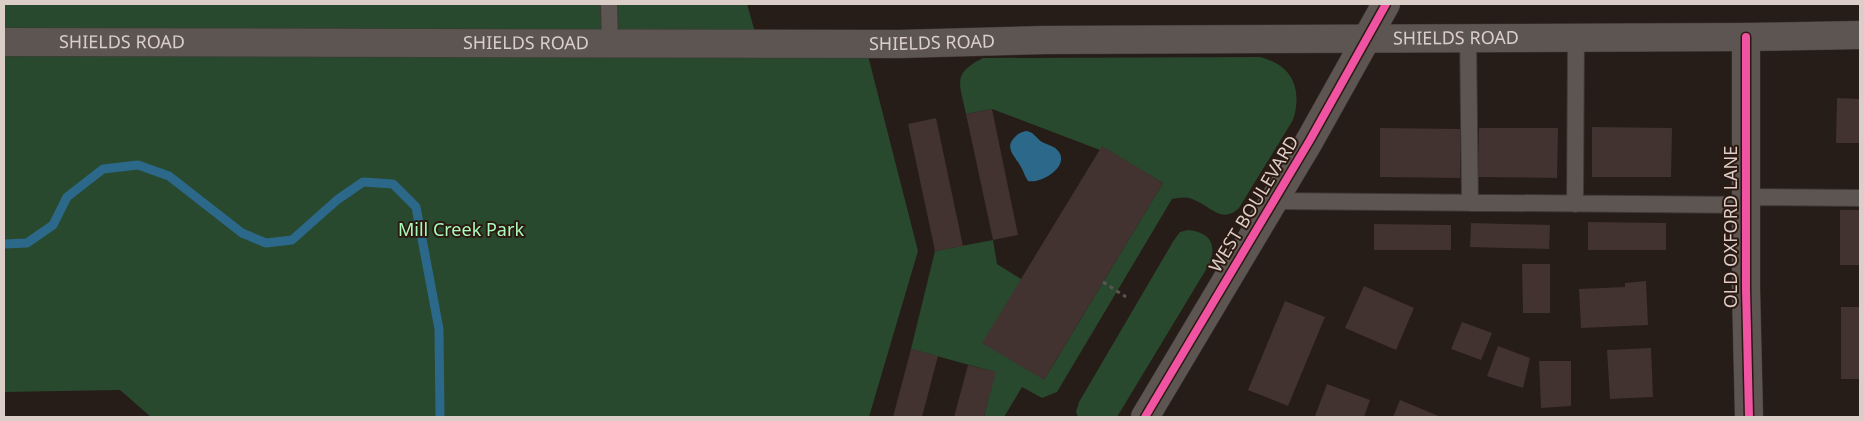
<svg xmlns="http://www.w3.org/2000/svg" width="1864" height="421" viewBox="0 0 1864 421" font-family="'Noto Sans',sans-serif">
	<rect width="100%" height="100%" fill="#261c18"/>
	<path fill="#29492e" d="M4,4H747L758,43L865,44L918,251L869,417H151L120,390L4,392Z
		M1259,57C1292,64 1303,89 1293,120L1239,208C1221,225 1210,205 1192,199C1185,196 1179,198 1172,199L1057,392L1042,398L1022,387L1004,417H984L995,372L911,349L935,251L993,240L997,264L1021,279L1044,380L1163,183L1102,147L1100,150L992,109L966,114C960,84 951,74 983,58Z
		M1188,230C1209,232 1217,243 1210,263L1117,417H1078L1076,412L1079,402L1174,240L1180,232Z"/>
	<path fill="#2b688a" d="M1026,131C1034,132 1036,138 1042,142C1048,145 1055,146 1059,152C1069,167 1041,184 1028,181C1025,177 1024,172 1021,167C1015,156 1003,147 1016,136C1019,133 1022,132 1026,131Z"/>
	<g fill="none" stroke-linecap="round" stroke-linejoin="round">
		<path stroke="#2b688a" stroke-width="9" d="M4,244L27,243L53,225L67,197L103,169L138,165L169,176L242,233L266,243L292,240L337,200L363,182L393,184L416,207L439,329L440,417"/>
	</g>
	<path fill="#423230" d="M1837,98L1860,99V143H1836Z
		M992,109L1018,235L993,240L966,114Z
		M936,118L963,246L935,251L908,124Z
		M1592,127L1672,128L1671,177H1592Z
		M1380,128L1460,129V178L1380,177Z
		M1479,128H1558L1557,178L1478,177Z
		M1102,146L1163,183L1044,380L982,343Z
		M1840,210H1860V265H1840Z
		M1588,222L1666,223V250H1588Z
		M1471,223L1550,225L1549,249L1470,247Z
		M1374,224L1451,225V250H1374Z
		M1522,264H1550V313H1523Z
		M1646,281L1648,325L1581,328L1579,289L1625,287V283Z
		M1364,286L1414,308L1396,350L1345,328Z
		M1285,301L1325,317L1288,406L1248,390Z
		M1841,307H1860V379H1841Z
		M1462,322L1492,333L1481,360L1451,349Z
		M1498,346L1530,358L1523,388L1487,376Z
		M1651,348L1653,397L1610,399L1607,350Z
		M911,349L938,356L922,417H893Z
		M1539,361H1571V406L1541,408Z
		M968,365L996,372L984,417H954Z
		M1327,384L1370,400L1364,417H1319L1315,416Z
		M1400,400L1441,417H1393Z"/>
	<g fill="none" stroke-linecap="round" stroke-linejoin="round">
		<defs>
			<path id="service" d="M609,4L610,43
				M1468,37L1470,203
				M1746,197L1860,198
				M1273,201L1746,205
				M1575,204L1576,37"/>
			<path id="minor" d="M1746,37V289L1749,417"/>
			<path id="tertiary" d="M1145,417L1310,140L1386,4"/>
			<g id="secondary">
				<path id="s1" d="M4,42L899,44L1045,40L1746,37L1860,35"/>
			</g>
		</defs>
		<use href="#service" stroke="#3f3734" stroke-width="18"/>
		<use href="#minor" stroke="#3f3734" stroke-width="29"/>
		<use href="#tertiary" stroke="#3f3734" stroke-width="29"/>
		<use href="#secondary" stroke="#3f3734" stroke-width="29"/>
		<path stroke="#5c5552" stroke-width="3" stroke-dasharray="4 4" stroke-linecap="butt" d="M1103,282L1126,297"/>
		<use href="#service" stroke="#5c5551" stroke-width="16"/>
		<use href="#minor" stroke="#5c5551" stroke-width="28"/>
		<use href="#tertiary" stroke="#5c5551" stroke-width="28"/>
		<use href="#secondary" stroke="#5c5551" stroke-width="28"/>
		<defs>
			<path id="cycleway" d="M1746,37V289L1749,417
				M1145,417L1310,140L1386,4"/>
		</defs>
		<use href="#cycleway" stroke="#2c1a12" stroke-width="11"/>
		<use href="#cycleway" stroke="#f153a3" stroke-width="8"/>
	</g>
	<g text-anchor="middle" stroke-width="4" stroke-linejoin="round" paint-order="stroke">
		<g font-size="18" fill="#dbcec9" stroke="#2c1a12">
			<text dy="6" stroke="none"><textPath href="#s1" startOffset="1452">SHIELDS ROAD</textPath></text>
			<text dy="6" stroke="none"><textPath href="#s1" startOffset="118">SHIELDS ROAD</textPath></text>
			<text dy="6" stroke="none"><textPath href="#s1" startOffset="928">SHIELDS ROAD</textPath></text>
			<text dy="6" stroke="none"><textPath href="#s1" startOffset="522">SHIELDS ROAD</textPath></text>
			<text transform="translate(1254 204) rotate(-59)" y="6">WEST BOULEVARD</text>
			<text transform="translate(1731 227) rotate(-90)" y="6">OLD OXFORD LANE</text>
		</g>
		<g font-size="18" fill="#a8fbba" stroke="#2c1a12">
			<text x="461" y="236">Mill Creek Park</text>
		</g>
	</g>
	<rect width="1864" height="421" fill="none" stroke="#dbcec9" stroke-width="10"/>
</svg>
